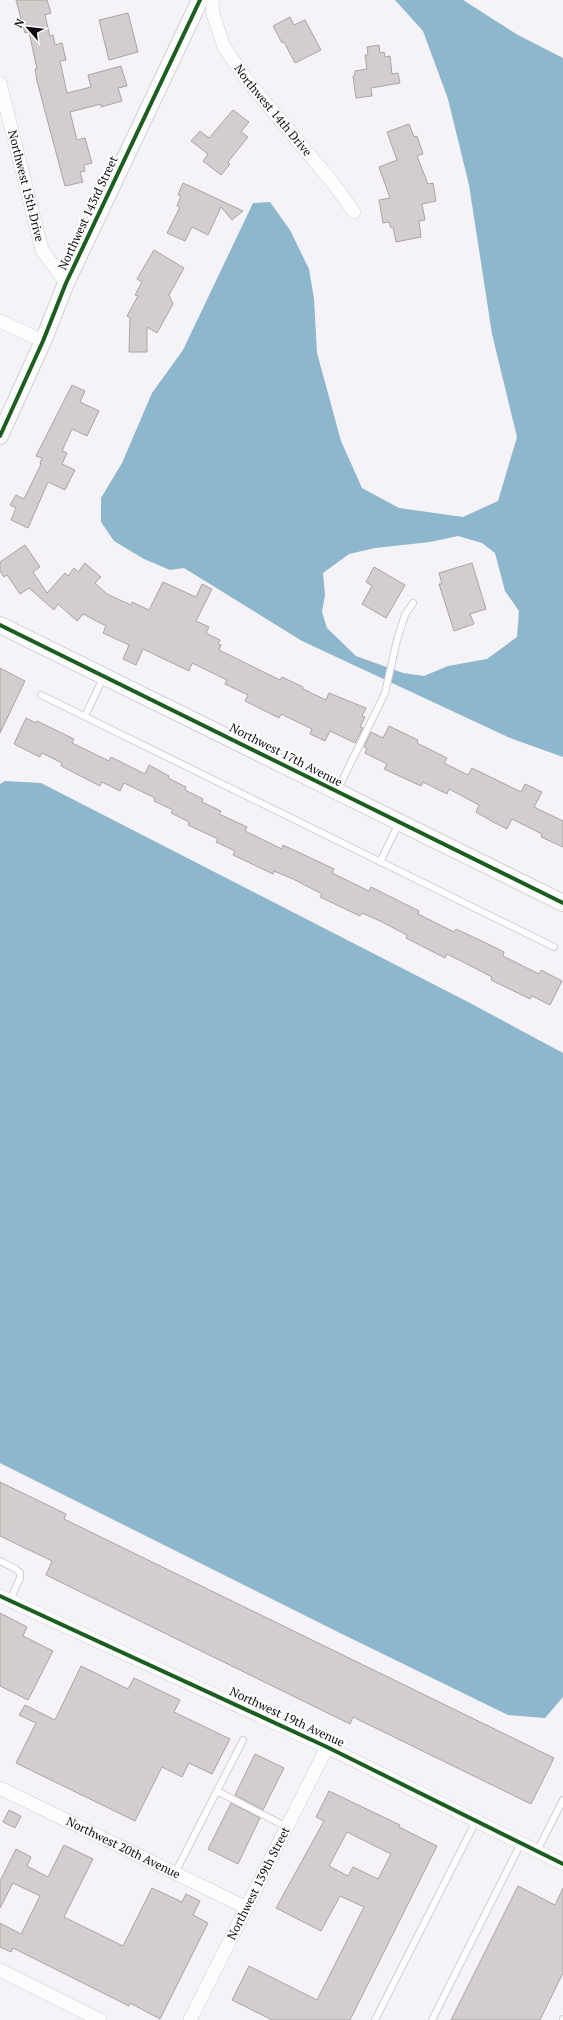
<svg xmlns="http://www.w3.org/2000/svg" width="563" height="2020" viewBox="0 0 563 2020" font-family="'PT Serif',serif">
	<rect width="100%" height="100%" fill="#f5f2f8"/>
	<path fill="#8cb7cd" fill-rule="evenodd" d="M395,0H463L518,35L563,58V757L510,738L302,641L184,568L170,570L144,559L114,541L101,522V498L122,463L152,393L183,350L253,203L270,202L290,230L309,269L314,299L317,353L341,441L362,488L399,508L463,517L498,501L517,437L492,334L469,185L448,99L423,31ZM458,536L482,543L495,553L505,591L519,611L517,637L487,659L448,666L424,676L403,673L356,656L327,628L322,612L325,595L323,573L349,554L375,548L430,542Z
		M5,781L41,783L470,1003L563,1053V1697L545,1718L508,1715L344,1635L0,1463V784Z"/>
	<path fill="#d3cecd" stroke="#aaa5a4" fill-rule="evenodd" d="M16,0H47L51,13L45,15L50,36L53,35L55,45L62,43L66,60L60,61L67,93L91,87L88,75L121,66L127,86L118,88L122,101L101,107V104L70,112L77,140L85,138L92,163L84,165L85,171L80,172L83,182L65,186L37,81L35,69H37L29,32L25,33Z
		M128,13L138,52L109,60L99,20Z
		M290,17L294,25L305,20L321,50L295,63L284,42L282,43L273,26Z
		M379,45L380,53L384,52L385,57L390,56L392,74L398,73L400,83L371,88L372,96L356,98L353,76L355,75V71L367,69L365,55H368L367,47Z
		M233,110L249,122L241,132L248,137L228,162L230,164L221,175L203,161L208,154L191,141L200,131L209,138Z
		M409,124L414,137L417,136L423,154L417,156L428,184L433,183L436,201L422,204L425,220L419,221L421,237L396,242L393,227L391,228L389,222L383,223L379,200L390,198L379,167L397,160L387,132Z
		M183,183L207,194L243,211L232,220L221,207L208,235L192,227L185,241L167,233L180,207L177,206L181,196L178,195Z
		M154,250L184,268L169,295L173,304L157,333L147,327V352H129L130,318L127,316L138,296L135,295L142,282L137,279Z
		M72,385L85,391L80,402L99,411L87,436L72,429L62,451L67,453L62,464L75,470L65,490L48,482L28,528L11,520L16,508L10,505L16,495L24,499L41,464L40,463L42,458L36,456Z
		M25,545L40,567L33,572L47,593L65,573L68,576L74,568L78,572L85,563L101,577L95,583L107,594L131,605L132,602L149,610L163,582L196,597L202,584L212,589L196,621L209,627L206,633L220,640L218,644L221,645L219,650L280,680L282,677L303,687V689L326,700L329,693L366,708L362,716L365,717L360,727L363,728L355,743L330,731L325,741L310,734L312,729L281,714L279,718L245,701L248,695L225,684L227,680L192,663L189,671L143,649L136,665L123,659L129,645L103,633L106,626L83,614L77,621L58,604L54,610L29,588L20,594L7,575L4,577L0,571V562Z
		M472,563L486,609L470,614L474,624L454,631L439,584H442L439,573Z
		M374,567L405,585L386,618L362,604L372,586L366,582Z
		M0,668L25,681L0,733Z
		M26,718L36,723L37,721L74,739L72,743L109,761L111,757L145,774L149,765L169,776L168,778L186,787L185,790L203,799L202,802L221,811L219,814L247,827L245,831L282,849L283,845L315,860L334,869L332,873L369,891L371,887L419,911L418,914L454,932L456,929L486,943L504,952L503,956L539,974L541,970L562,981L550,1005L532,996L530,999L491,980L492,977L465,963L447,954L445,958L406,938L407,935L380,921L362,913L360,916L320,897L322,894L293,879L274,871L273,874L233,855L235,851L216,842L218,839L188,825L189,822L171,813L173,810L154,801L155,798L124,783L120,791L102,782L100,786L61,766L62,763L42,753L40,757L14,744Z
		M389,726L418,740L417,743L447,758L444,763L468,775L472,768L521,792L525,784L542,792L534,807L563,821V847L541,837L542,834L512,819L507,829L493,822L476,812L479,805L449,789L447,794L423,782L421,786L384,769L387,764L365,753L367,749L364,747L371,732L383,738Z
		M0,1482L66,1514L64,1519L554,1758L531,1804L353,1717L350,1724L46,1575L52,1561L0,1536Z
		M0,1613L27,1627L23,1636L53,1651L28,1700L0,1686Z
		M81,1666L128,1689L134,1678L180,1700L174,1712L230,1739L212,1774L189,1763L182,1777L162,1767L135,1821L16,1763L36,1723L19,1715L25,1705L55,1720Z
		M255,1754L284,1768L263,1810L235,1795Z
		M329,1791L400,1825L399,1827L437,1846L350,2020H272L232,2000L249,1966L317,2000L364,1907L340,1896L321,1931L276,1908L324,1821L316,1817ZM347,1832L391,1854L378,1879L353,1867L348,1876L329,1866Z
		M231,1803L260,1818L238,1864L208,1849Z
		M9,1810L21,1816L15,1828L3,1822Z
		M64,1845L93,1859L64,1917L123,1946L152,1888L182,1902L186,1894L200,1901L193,1915L208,1923L160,2019L130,2003L129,2006L13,1948L11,1952L0,1947V1923L21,1934L40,1896L13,1883L0,1908V1881L16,1849L31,1857L27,1866L48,1877Z
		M518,1886L555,1905L563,1888V1973L540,2020H451Z"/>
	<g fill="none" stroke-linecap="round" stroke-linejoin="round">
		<defs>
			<path id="service" d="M41,695L554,947
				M85,716L104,676
				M337,791L385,693L397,640L405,615L413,603
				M380,862L399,823
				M0,1561L16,1569L20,1573V1578L10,1600
				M217,1791L287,1827
				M537,1851L563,1800
				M175,1873L243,1740
				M375,2020L476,1821
				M432,2020L521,1843
				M563,2020V2019"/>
			<g id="minor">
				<path id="s1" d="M212,0L213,14L224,47L246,79L333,183L354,212"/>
				<path id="s2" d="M0,83L42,250L66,283"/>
				<path d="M0,321L43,341"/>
				<path d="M0,1596L327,1747L563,1864"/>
				<path id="s3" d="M0,1788L247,1908"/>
				<path d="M0,1970L100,2020"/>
				<path id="s4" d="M190,2020L327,1747"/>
			</g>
			<path id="tertiary" d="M0,436L43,341L66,283L200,0
				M0,625C188,717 375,811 563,903"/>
		</defs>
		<use href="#service" stroke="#d2ced5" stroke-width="8"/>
		<use href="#minor" stroke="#d2ced5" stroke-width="14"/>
		<use href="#tertiary" stroke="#d2ced5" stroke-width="18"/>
		<use href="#service" stroke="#fefdfe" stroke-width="6"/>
		<use href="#minor" stroke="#fefdfe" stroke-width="13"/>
		<use href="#tertiary" stroke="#fefdfe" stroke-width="16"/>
		<defs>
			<path id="cycleway" d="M0,436L43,341L66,283L200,0
				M0,625C188,717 375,811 563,903
				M0,1596L327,1747L563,1864"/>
		</defs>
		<use href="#cycleway" stroke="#fff" stroke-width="6"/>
		<use href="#cycleway" stroke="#1b5e20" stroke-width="4"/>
	</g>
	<g text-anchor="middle" stroke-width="4" stroke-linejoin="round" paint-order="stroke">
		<g font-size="12" fill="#0f0b12" stroke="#fff">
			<text dy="4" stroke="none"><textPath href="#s1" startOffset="129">Northwest 14th Drive</textPath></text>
			<text dy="4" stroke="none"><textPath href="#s2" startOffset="106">Northwest 15th Drive</textPath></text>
			<text transform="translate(88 213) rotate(-65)" y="4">Northwest 143rd Street</text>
			<text transform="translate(286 755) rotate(27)" y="4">Northwest 17th Avenue</text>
			<text transform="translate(287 1717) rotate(25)" y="4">Northwest 19th Avenue</text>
			<text dy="4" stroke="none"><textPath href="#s3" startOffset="137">Northwest 20th Avenue</textPath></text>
			<text dy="4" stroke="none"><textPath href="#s4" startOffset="153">Northwest 139th Street</textPath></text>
		</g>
	</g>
	<g transform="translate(28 28) rotate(298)" stroke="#ffffff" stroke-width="3" paint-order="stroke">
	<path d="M0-3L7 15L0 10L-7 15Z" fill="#0f0b12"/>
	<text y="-6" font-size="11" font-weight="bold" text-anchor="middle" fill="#0f0b12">N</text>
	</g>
</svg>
